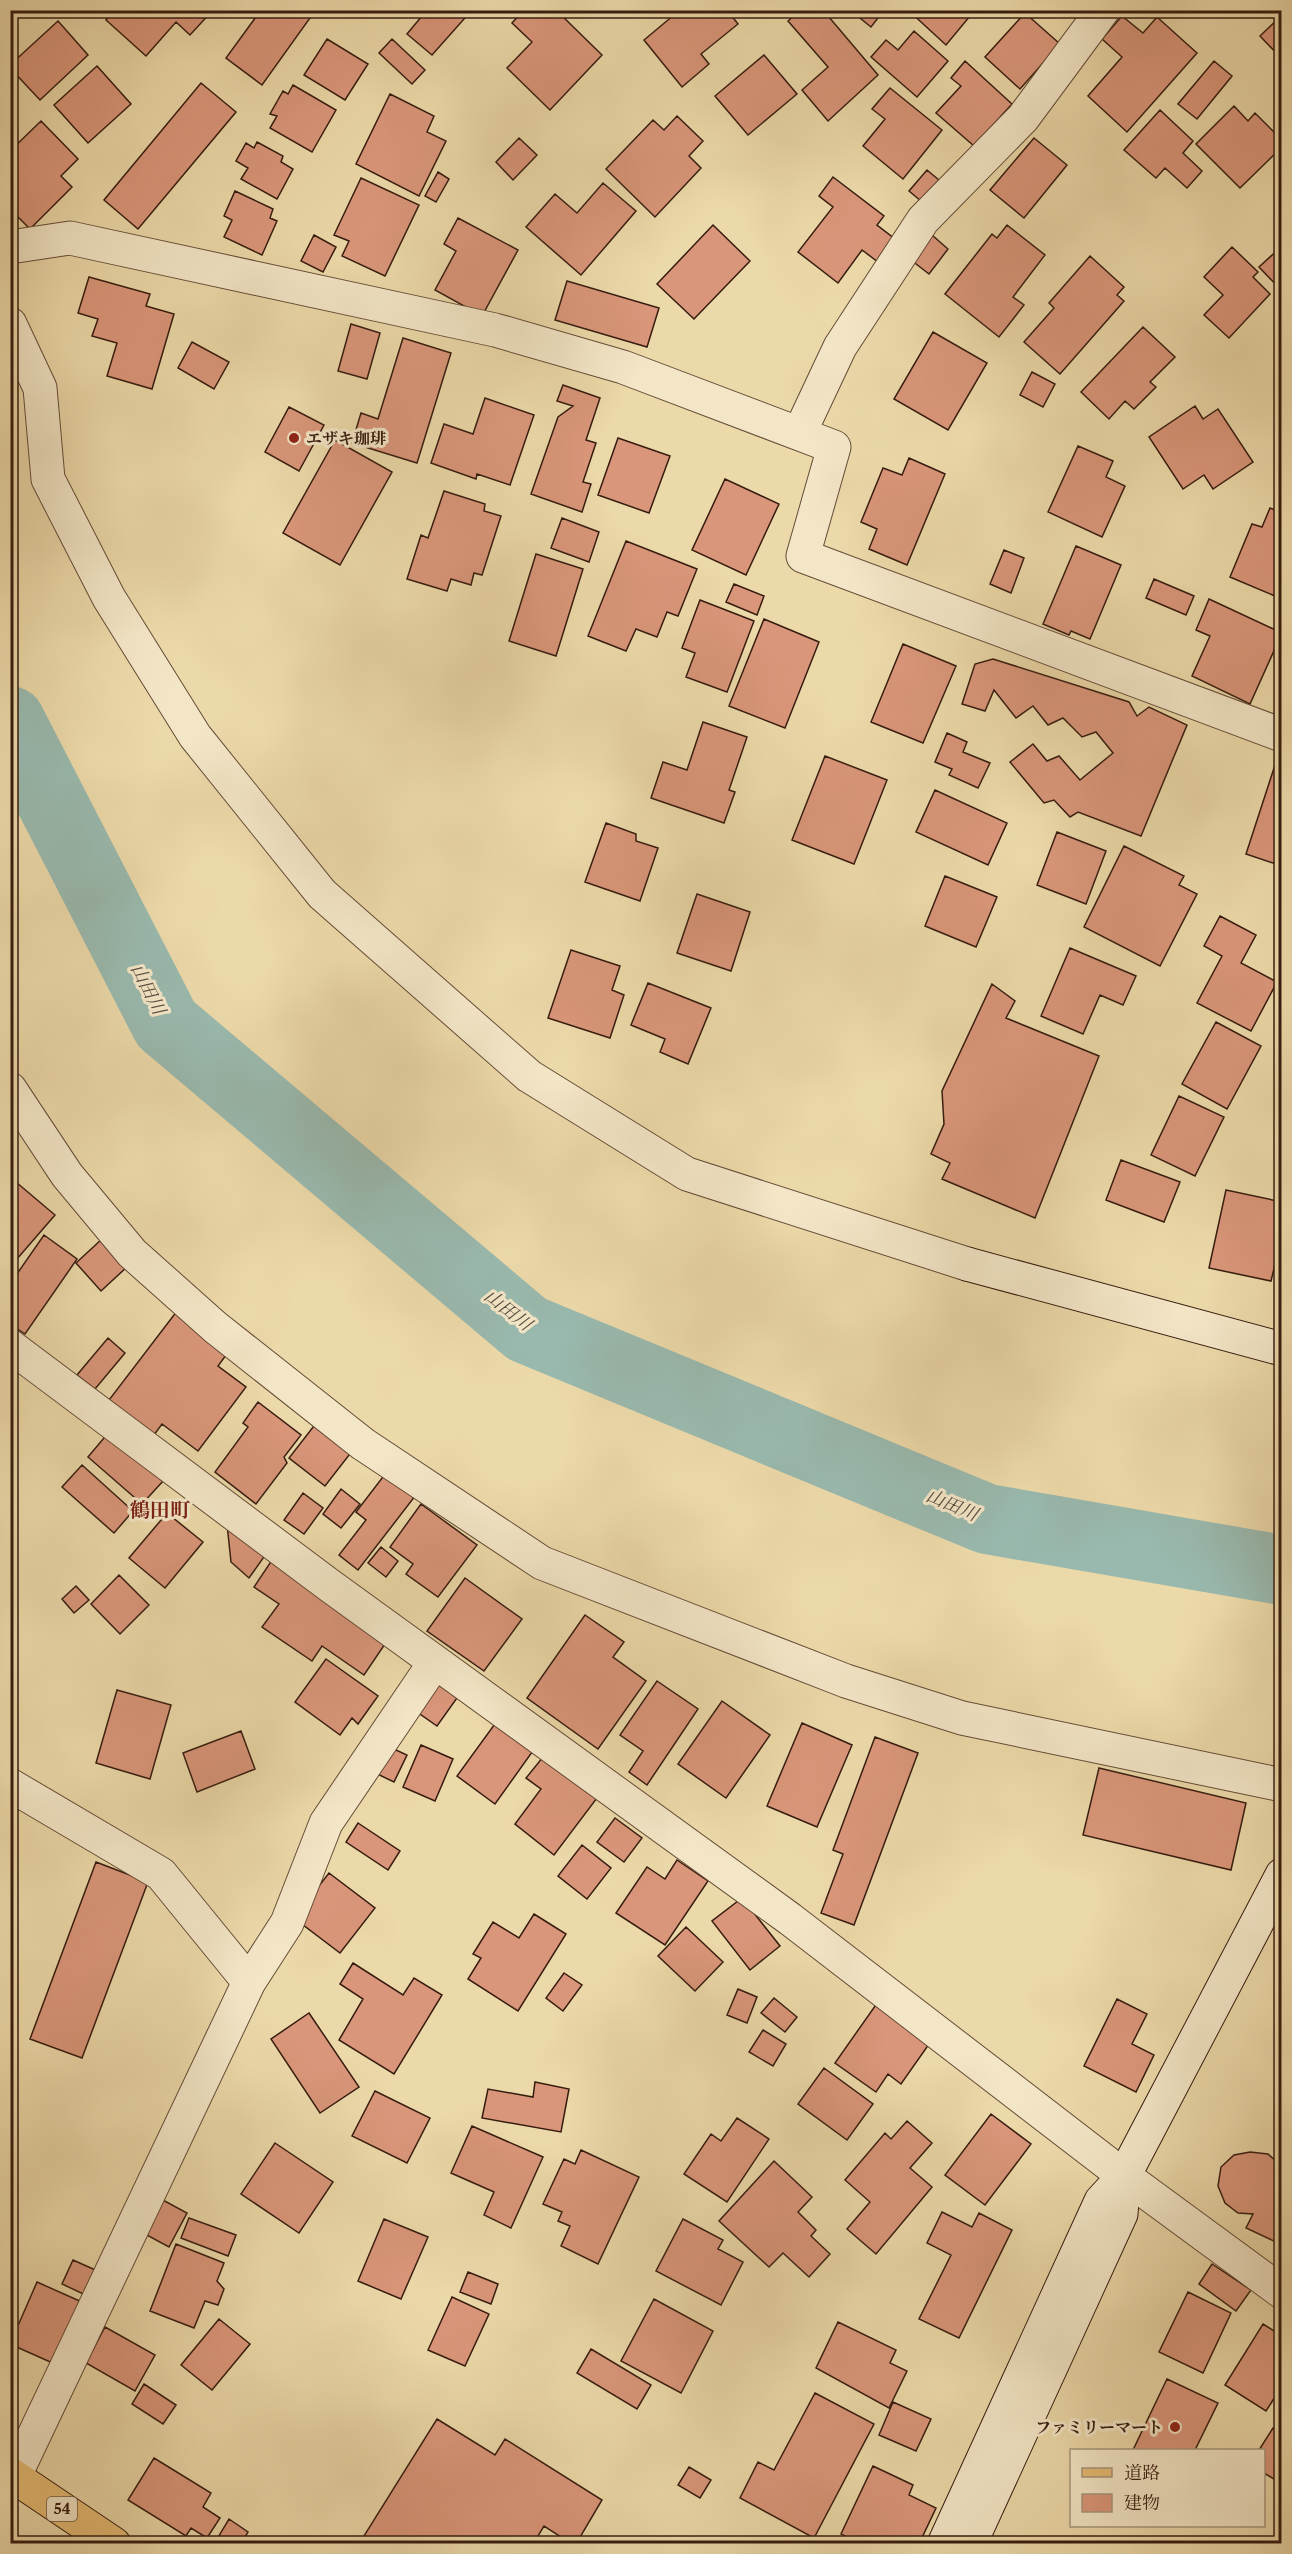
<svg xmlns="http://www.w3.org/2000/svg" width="1292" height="2554" viewBox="0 0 1292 2554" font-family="'Libre Caslon Text','Noto Serif JP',serif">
	<rect width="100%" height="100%" fill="#ecd9a9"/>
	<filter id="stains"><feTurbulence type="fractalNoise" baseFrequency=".00333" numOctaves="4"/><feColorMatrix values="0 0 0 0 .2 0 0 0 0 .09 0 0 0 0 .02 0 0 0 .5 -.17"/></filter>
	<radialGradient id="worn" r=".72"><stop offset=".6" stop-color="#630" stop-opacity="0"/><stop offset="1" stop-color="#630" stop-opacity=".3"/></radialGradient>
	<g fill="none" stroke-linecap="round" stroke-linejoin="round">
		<path stroke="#99b9ae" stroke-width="70" d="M10,721L166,1024L527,1329L987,1519L1282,1570"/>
	</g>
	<path fill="#da967a" stroke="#361c0f" stroke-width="1.5" d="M114,10H213L190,35L176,22L146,56L106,20Z
		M261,10H300L310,18L262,85L226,58Z
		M427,10H472L432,55L407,34Z
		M524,10H556L602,55L550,110L507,68L532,42L512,23Z
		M680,10H727L738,24L701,54L709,64L682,87L644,40Z
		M801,10H823L878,75L828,121L802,90L828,67L788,21Z
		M850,10H884L871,27Z
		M908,10H975L946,45Z
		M1025,13L1060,44L1020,89L985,57Z
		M1282,15V59L1260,36Z
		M1122,16L1143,33L1157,17L1197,53L1127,132L1088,96L1122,57L1102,39Z
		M58,21L88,55L40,100L10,68V65Z
		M914,31L948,61L917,97L871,57L886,40L898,50Z
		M327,39L368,64L345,100L304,75Z
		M392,39L425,70L412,84L379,53Z
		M764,55L797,94L748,135L715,96Z
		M965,61L1012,104L974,146L936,113L961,86L951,78Z
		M1214,61L1232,76L1197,119L1178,104Z
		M97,66L131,104L88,143L54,105Z
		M201,83L236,112L138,229L104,200Z
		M293,85L336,110L312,152L270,128L277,116L270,114L283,91L288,94Z
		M890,88L942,130L903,179L863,146L885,119L872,109Z
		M390,94L434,116L427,132L446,141L419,196L356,164Z
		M1234,106L1248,121L1255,113L1282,140V147L1240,188L1196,144Z
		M1160,110L1193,141L1183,153L1202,171L1187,188L1165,168L1156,178L1124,150Z
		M677,116L703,141L689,156L701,168L655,217L606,169L653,120L664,130Z
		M41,121L78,159L61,176L72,187L30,229L17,216L10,222V151Z
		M519,138L537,155L513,180L496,162Z
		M1034,138L1067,165L1024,218L990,190Z
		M257,142L283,156L281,162L293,169L277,199L241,179L248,168L236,161L246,143L254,148Z
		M927,170L939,180L921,201L909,191Z
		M438,172L449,179L436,202L425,196Z
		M833,177L884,216L877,225L895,239L878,262L862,250L838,283L798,252L833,207L819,196Z
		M361,178L419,205L385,276L342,256L349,241L334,235Z
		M603,183L636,211L581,275L526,227L555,194L577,213Z
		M235,191L273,209L270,218L277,221L262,255L224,237L232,220L224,216Z
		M458,218L518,250L482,316L435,290L456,251L444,244Z
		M713,225L750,261L694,319L657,284Z
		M1007,225L1045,255L1013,297L1024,305L999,337L945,294L992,234L997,238Z
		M314,235L336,247L323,272L301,261Z
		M932,235L948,249L929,274L911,260Z
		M1282,246V291L1259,267Z
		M1232,247L1258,272L1253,277L1270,294L1229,338L1204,315L1223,295L1204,277Z
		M1090,256L1124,287L1117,295L1124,301L1060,374L1024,342L1054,308L1049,303Z
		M89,277L150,294L146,306L174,314L152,389L107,376L117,343L92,336L98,319L78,313Z
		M567,281L659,308L647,347L555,320Z
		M351,324L380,333L367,379L338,371Z
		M1143,327L1175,357L1150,382L1156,387L1134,409L1125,401L1109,419L1081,392Z
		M933,332L987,363L948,430L894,399Z
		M403,338L451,353L417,463L352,443L361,413L378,419Z
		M192,342L229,362L214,389L178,368Z
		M1282,355V369L1275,360Z
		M1032,372L1055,384L1043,407L1020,395Z
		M563,385L600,398L586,440L596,443L583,482L591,484L582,512L531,494L558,417L573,406L557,401Z
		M485,398L534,415L510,485L477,474L476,479L431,463L444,424L473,434Z
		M1195,406L1203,419L1218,409L1253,462L1213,489L1204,475L1183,489L1149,437Z
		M289,407L324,425L299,471L265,452Z
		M618,438L670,456L649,513L598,495Z
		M335,440L392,472L340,565L283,533Z
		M1078,446L1113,461L1106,477L1125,486L1102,537L1048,512Z
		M909,458L945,474L907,565L869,549L877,529L861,522L883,468L902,475Z
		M725,479L779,504L746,575L692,550Z
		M444,491L485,504L484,511L501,516L482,575L474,573L471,585L451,579L447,591L407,579L421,535L428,538Z
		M1270,508L1282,513V599L1230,577L1252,524L1262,527Z
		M562,518L599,532L589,562L551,548Z
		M626,541L697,569L678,616L667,612L657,637L636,629L626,651L588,636Z
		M1076,546L1121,565L1090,639L1071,631L1069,635L1043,624Z
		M1004,550L1024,558L1011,593L990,584Z
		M536,554L583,569L556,656L509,641Z
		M1154,579L1194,596L1186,615L1146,598Z
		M734,584L764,596L757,615L726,602Z
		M1209,599L1282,633L1250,704L1192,676L1210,636L1196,630Z
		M700,600L754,621L727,692L686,677L695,653L682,648Z
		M764,619L819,642L785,728L729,706Z
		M903,644L956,666L923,743L871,722Z
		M993,659L1129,702L1137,716L1149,707L1187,725L1141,836L1078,812L1070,817L1054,800L1044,803L1010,762L1033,744L1047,761L1059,756L1080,780L1113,753L1096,732L1082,737L1063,718L1048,725L1033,706L1016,718L994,690L985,711L962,704L975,664Z
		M703,722L747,737L729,790L735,792L724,823L651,798L663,762L687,770Z
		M947,733L967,742L963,752L990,763L978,788L949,775L952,769L935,762Z
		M825,756L887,780L854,864L792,840Z
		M1275,765L1282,767V866L1246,854Z
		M935,790L1007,823L988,865L916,832Z
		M606,823L636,834V841L658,848L640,901L585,882Z
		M1057,832L1106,851L1086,904L1037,885Z
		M1124,846L1184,876L1179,885L1197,894L1160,966L1084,927Z
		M945,876L997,897L976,947L925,926Z
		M697,894L750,912L731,971L677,953Z
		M1220,916L1256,935L1241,963L1277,982L1251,1031L1197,1003L1222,956L1204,946Z
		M1070,948L1136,976L1123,1005L1100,995L1083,1034L1041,1016Z
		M571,950L620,966L612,990L624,995L610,1038L548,1018Z
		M648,983L711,1008L688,1064L660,1052L665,1039L631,1025Z
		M992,984L1015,1001L1006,1018L1099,1056L1035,1218L942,1179L950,1163L931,1154L944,1124L942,1091Z
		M1216,1022L1261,1046L1227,1109L1182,1084Z
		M1179,1096L1224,1117L1195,1176L1151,1155Z
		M1121,1160L1180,1182L1164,1222L1106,1200Z
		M10,1177L55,1215L10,1267Z
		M1226,1190L1282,1202V1235L1271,1281L1209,1268Z
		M44,1235L77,1259L25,1334L10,1324V1284Z
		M103,1238L128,1266L101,1291L76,1263Z
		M177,1311L229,1351L218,1366L246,1387L198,1451L162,1424L154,1435L109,1400Z
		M108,1338L125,1353L95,1389L77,1375Z
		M258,1402L301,1435L284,1457L287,1463L256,1504L215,1472L248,1427L243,1423Z
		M317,1422L353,1450L325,1486L289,1458Z
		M109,1432L164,1480L142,1504L88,1457Z
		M82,1465L133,1511L114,1533L62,1487Z
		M389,1469L419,1491L358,1570L339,1555L366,1520L356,1512Z
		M341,1489L360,1504L341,1528L323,1514Z
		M303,1493L323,1508L304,1534L284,1520Z
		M421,1504L477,1545L438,1597L406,1574L413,1564L390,1547Z
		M167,1513L203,1542L165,1588L129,1558Z
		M227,1524L266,1554L249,1578L231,1562Z
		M381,1547L398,1561L386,1577L368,1563Z
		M274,1557L385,1644L364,1675L322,1646L312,1661L262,1627L279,1604L254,1587Z
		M119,1575L149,1605L120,1634L91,1604Z
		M465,1578L522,1619L484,1671L427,1631Z
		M76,1586L89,1600L74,1613L62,1599Z
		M585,1615L624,1642L613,1657L646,1681L598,1749L527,1698Z
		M326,1659L378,1696L358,1724L352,1718L340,1735L295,1702Z
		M431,1679L457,1698L437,1726L410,1707Z
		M657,1681L698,1709L647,1785L629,1772L643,1751L620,1735Z
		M117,1690L171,1705L150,1779L96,1763Z
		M722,1701L770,1735L726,1798L678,1764Z
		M497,1721L535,1748L495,1804L457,1776Z
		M802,1723L852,1745L817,1827L767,1806Z
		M241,1731L255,1769L197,1792L183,1753Z
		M875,1737L918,1753L854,1925L821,1913L843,1854L833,1850Z
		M381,1743L407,1755L394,1782L369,1770Z
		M421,1745L453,1759L435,1801L403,1787Z
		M543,1757L597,1798L554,1855L515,1824L541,1789L526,1778Z
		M1099,1768L1246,1803L1231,1870L1083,1835Z
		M615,1818L642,1838L624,1862L597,1842Z
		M358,1823L400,1851L388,1870L346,1842Z
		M582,1845L611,1868L587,1899L558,1876Z
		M677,1860L708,1881L665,1945L616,1913L647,1867L665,1879Z
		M96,1862L148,1882L82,2058L30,2039Z
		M329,1873L375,1908L340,1953L294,1918Z
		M742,1898L780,1946L750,1970L712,1921Z
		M534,1914L566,1934L518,2011L468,1979L481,1958L473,1954L493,1922L519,1938Z
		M686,1927L723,1962L695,1991L658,1956Z
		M353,1963L403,1995L414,1978L442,1995L394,2074L339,2040L363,1999L340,1984Z
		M564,1973L582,1985L563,2011L546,1998Z
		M738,1989L757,1997L747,2023L727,2015Z
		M774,1998L797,2017L785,2032L761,2013Z
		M880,1999L934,2037L901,2084L888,2074L876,2092L835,2063Z
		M1117,1999L1147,2014L1132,2044L1154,2055L1136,2092L1084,2066Z
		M309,2013L359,2087L320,2113L271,2039Z
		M763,2030L786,2044L773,2066L749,2052Z
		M824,2068L873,2104L847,2140L798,2104Z
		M535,2082L569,2089L561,2132L482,2118L488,2089L533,2097Z
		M375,2091L430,2118L407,2163L352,2136Z
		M991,2114L1031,2144L985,2205L945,2175Z
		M737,2118L769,2139L727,2202L684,2174L711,2134L721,2141Z
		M907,2121L932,2143L910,2168L932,2187L876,2254L847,2229L870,2202L845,2180L885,2133L891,2139Z
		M472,2126L543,2157L511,2228L484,2215L494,2192L451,2173Z
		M275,2143L333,2182L299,2233L241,2194Z
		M581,2150L639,2177L598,2264L561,2246L570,2226L558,2221L562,2212L543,2204L564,2159L575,2164Z
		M1250,2152L1268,2154L1279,2164L1282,2160V2236L1278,2243L1246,2228L1253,2214L1238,2213L1225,2203L1218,2186L1221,2167L1234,2155Z
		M774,2161L812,2197L798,2212L816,2230L811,2236L830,2254L809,2277L783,2253L769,2267L719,2221Z
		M161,2199L187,2213L169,2247L143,2233Z
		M942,2212L972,2227L979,2213L1012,2230L959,2338L919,2319L951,2255L927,2243Z
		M189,2218L236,2235L228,2256L181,2238Z
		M384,2219L428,2237L401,2299L358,2281Z
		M683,2219L723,2240L718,2249L743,2262L721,2305L656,2271Z
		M10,2229L17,2231L10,2253Z
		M176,2244L224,2263L217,2281L224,2289L218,2305L205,2301L194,2328L150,2311Z
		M73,2260L102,2273L92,2298L62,2284Z
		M1212,2264L1251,2290L1236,2311L1199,2284Z
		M468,2272L498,2284L491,2304L460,2292Z
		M37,2282L84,2303L57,2365L10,2344Z
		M1188,2292L1231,2313L1203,2373L1159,2352Z
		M452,2297L489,2314L465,2366L428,2350Z
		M654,2299L713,2331L681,2393L621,2361Z
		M219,2319L250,2344L212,2390L181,2365Z
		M838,2322L896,2350L890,2363L907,2371L889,2408L816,2368Z
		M1263,2324L1282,2336V2386L1266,2411L1225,2385Z
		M105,2327L155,2355L135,2391L86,2363Z
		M591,2349L651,2385L637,2409L577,2373Z
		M1167,2379L1218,2403L1195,2450H1133Z
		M144,2384L176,2405L163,2424L132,2404Z
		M815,2393L874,2424L814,2538L740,2498L758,2462L774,2470Z
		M893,2402L931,2419L916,2451L879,2435Z
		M437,2419L495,2455L505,2439L602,2500L576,2544H572L544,2526L533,2544H403L397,2539L394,2544H359Z
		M1273,2428L1282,2434V2484L1264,2473V2450H1259Z
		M154,2458L211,2493L203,2507L220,2518L207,2538L191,2528L186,2536L128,2500Z
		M873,2466L913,2485L909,2495L936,2508L919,2544H861L841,2534Z
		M689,2467L711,2480L700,2498L678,2485Z
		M229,2519L248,2532L241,2544H214Z"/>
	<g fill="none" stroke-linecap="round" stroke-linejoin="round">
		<defs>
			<path id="street" d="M10,247L70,238L495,330L623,367L834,447L803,556L1282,735
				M10,324L40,388L48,479L109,598L195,736L322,894L529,1076L687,1174L967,1264
				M800,432L840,347L923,220L1023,118L1103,10
				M10,1089L67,1175L132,1253L215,1327L363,1444L542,1563L846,1681L962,1718L1282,1785
				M10,1346L329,1585L790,1919L1124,2176L1282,2292
				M10,1785L161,1874L249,1982
				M10,2486L249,1982L287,1923L326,1823L435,1662"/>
			<path id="secondary" d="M967,1264L1282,1349
				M944,2544L1101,2201L1124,2176L1282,1875
				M970,2544L1121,2214L1124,2176"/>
			<path id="primary" d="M10,2474L114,2544"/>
		</defs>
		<use href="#street" stroke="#644b36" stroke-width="35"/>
		<use href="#secondary" stroke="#361c0f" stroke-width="35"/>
		<use href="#primary" stroke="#361c0f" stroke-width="35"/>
		<use href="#street" stroke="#f3e6c7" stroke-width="33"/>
		<use href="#secondary" stroke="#f3e6c7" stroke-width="33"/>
		<use href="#primary" stroke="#e6bc74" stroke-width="33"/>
	</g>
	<g fill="#8f2418" stroke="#f3e6c7" stroke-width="2">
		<circle cx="294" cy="438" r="6"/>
		<circle cx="1175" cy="2427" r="6"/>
	</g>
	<g text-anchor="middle" stroke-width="6" stroke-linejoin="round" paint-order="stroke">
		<rect fill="#f3e6c7" stroke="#6f5946" stroke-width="1.5" x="47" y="2497" width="30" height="24" rx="4.5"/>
		<g font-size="15" font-weight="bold" fill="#361c0f">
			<text x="62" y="2514">54</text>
		</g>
		<g font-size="16" font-weight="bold" fill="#361c0f" stroke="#f3e6c7" text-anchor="start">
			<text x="306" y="444">エザキ珈琲</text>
			<text x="1163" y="2433" text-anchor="end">ファミリーマート</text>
		</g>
		<g font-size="18" font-style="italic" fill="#544b3f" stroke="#f3e6c7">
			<text transform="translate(148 989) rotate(63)" y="6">山田川</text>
			<text transform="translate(508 1310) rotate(38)" y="6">山田川</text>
			<text transform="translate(952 1505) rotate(23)" y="6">山田川</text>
		</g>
		<g font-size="20" font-weight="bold" fill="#7a1f14" stroke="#f3e6c7">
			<text x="160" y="1517">鶴田町</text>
		</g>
	</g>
	<rect width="1292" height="2554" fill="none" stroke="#ecd9a9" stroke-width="36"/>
	<rect x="12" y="12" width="1268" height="2530" fill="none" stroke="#361c0f" stroke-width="3"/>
	<rect x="18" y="18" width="1256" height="2518" fill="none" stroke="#361c0f" stroke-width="1.5"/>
	<rect x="1070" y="2449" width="195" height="78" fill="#f3e6c7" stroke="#a7957d" stroke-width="1.5"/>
	<rect x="1082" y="2468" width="30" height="9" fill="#e6bc74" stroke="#a7957d" stroke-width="1.5"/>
	<text x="1124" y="2479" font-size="18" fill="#361c0f">道路</text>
	<rect x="1082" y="2494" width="30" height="18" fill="#da967a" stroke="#a7957d" stroke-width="1.5"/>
	<text x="1124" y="2509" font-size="18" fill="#361c0f">建物</text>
	<rect width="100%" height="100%" filter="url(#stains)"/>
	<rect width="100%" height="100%" fill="url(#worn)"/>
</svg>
